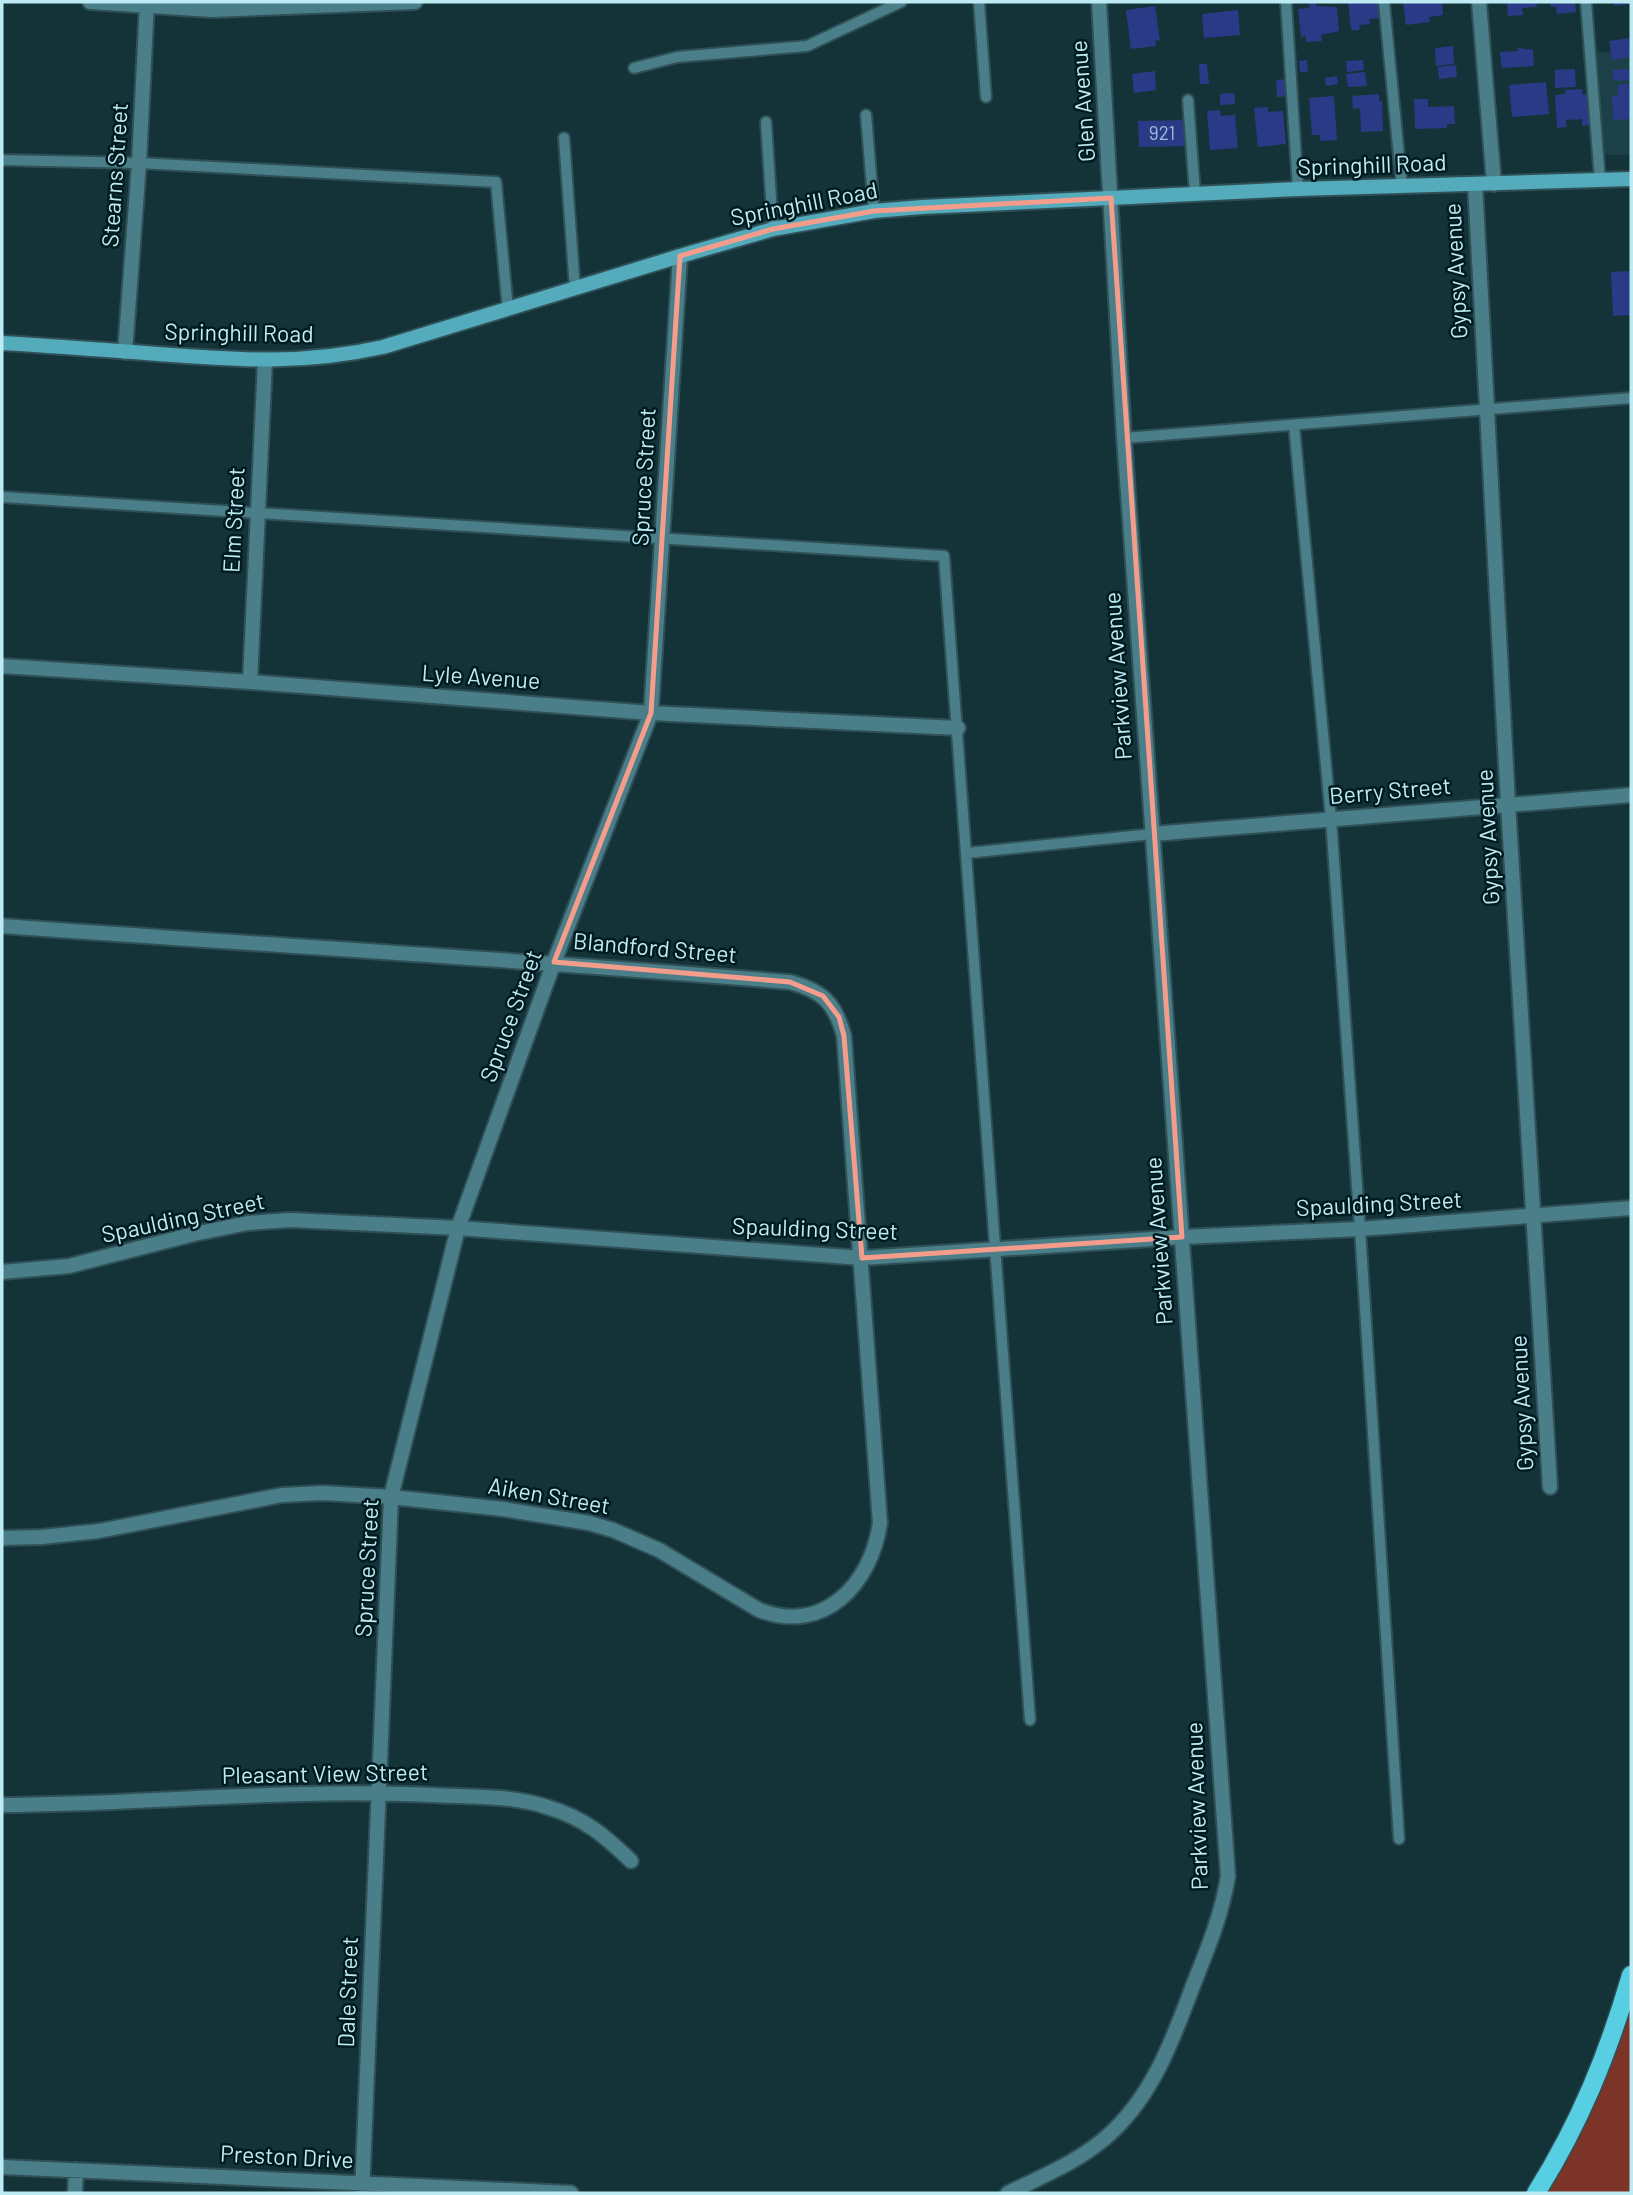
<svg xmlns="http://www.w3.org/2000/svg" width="1633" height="2195" viewBox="0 0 1633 2195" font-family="Barlow,sans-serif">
	<rect width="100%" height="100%" fill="#143339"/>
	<path fill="#1c4047" d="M1631,50V155H1596L1587,53Z"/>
	<path fill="#7c3429" d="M1631,2004V2193H1543Z"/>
	<path fill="#2b3a86" d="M1348,2H1378L1379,18L1369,19L1370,24L1359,25L1360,30H1351Z
		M1403,2H1442L1443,15L1429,17L1430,22L1406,25Z
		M1507,2H1536L1537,7L1522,8L1523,15L1508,16Z
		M1550,2H1575L1576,12L1557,14L1556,6L1551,7Z
		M1614,2H1630V4L1614,6Z
		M1309,3H1316V6L1337,7L1339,31L1321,35L1322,41L1306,42V36L1301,37L1298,9L1309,8Z
		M1155,6L1160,40L1155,41L1156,46L1131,49L1126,10Z
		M1238,10L1240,35L1204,38L1202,14Z
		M1629,38L1631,57L1612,60L1609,41Z
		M1453,46L1454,64L1436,66L1435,48Z
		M1518,48L1533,50L1534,66L1502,68L1500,52L1518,51Z
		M1307,60L1308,72H1300L1299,61Z
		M1363,60L1364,70L1347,72L1346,61Z
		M1199,64H1207L1209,84H1200Z
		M1456,65L1457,77L1439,79L1438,67Z
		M1575,69L1576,87L1555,88V70Z
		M1631,69V80L1613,81V70Z
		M1155,71L1156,90L1134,93L1132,74Z
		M1365,72L1367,86L1348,87L1346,74Z
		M1337,76L1338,84L1326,86L1325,78Z
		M1287,79L1288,96L1277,97L1276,80Z
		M1546,82L1549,114L1512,117L1509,85Z
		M1631,84V119L1613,120L1612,96L1618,95V85Z
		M1582,89L1583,95L1589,94L1592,125L1582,126V119L1566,120L1567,127L1557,128L1555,95L1565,94V90Z
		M1234,93L1235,104L1220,105V94Z
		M1379,94V101H1382L1383,131L1361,132L1360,108L1353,109L1352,96Z
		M1334,96L1337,140L1320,141V135H1312L1309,98Z
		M1414,99H1428V107L1454,106L1455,124H1447V128L1415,129Z
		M1268,107V112L1283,111L1286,144L1258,147L1254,108Z
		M1220,110L1221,116L1235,115L1238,148L1210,150L1207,111Z
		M1185,120L1186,146L1139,147L1138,121Z
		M1631,271V315L1613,316L1611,272Z"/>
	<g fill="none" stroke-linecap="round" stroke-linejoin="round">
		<defs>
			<path id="lane" d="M979,2L986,97
				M1286,2L1298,189
				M1384,2L1402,187
				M1586,2L1600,180
				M634,68L677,57L807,46L901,2
				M1188,100L1195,194
				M866,115L874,211
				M766,122L773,229
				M564,138L575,289
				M2,160L139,163L496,182L508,310
				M1294,425L1331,819L1360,1229L1399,1839
				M1124,438L1631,398
				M2,497L944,556L1030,1720
				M967,853L1152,834"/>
			<path id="street" d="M90,2L212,10L415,2
				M1479,2L1494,184
				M1475,184L1508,804L1550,1487
				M125,352L139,163L147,2
				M2,666L250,682L651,713L958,728
				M250,682L265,361
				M1152,834L1631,795
				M2,926C265,945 528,960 790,982C823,991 835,1003 844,1036L880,1523C871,1584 824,1635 759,1610L659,1550L613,1530L589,1523L503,1509L391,1497L323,1493L282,1495L99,1531L42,1537L2,1538
				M2,1272L69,1266L194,1234L248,1223L290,1220L458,1228L862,1258L1182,1237L1360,1229L1631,1208
				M2,1805C145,1804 289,1788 432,1795C470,1797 511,1795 547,1807C584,1818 604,1835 631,1861
				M2,2167L571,2193
				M75,2193L76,2170
				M362,2193L391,1497L458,1228L554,962L651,713L680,256
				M1008,2193C1045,2175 1083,2160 1113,2131C1155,2091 1174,2036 1194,1983C1208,1948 1222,1914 1228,1876L1124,438L1099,2"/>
			<path id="secondary" d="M2,343C54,346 106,350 158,354C239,360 302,365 383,347L680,256L773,229L874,211L922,207L1298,189L1631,179"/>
			<path id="primary" d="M1536,2193C1580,2123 1608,2054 1631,1975"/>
		</defs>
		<use href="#lane" stroke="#2f5057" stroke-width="14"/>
		<use href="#street" stroke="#2f5057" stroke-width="18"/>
		<use href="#secondary" stroke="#2f5057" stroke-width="18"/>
		<use href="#primary" stroke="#2f5057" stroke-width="21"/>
		<use href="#lane" stroke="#4a7e88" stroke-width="10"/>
		<use href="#street" stroke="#4a7e88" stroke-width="14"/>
		<use href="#secondary" stroke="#53abbb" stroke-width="14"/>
		<use href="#primary" stroke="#57cee2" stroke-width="18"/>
	</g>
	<path fill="none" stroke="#f59d8d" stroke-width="5" stroke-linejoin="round" d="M1111,198L1182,1237L862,1258L844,1036L839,1017L823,996L790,982L554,962L651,713L680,256L773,229L874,211Z"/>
	<g text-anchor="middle" stroke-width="5" stroke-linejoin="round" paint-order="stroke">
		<g font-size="19" fill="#99bfd8">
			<text x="1162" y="140">921</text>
		</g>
		<g font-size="23" fill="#beebf3" stroke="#001b20">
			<text transform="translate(1083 101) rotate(-94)" y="8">Glen Avenue</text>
			<text transform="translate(1372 165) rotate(-2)" y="8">Springhill Road</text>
			<text transform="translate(115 175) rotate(-86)" y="8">Stearns Street</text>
			<text transform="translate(804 204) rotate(-11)" y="8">Springhill Road</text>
			<text transform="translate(1456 271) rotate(-93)" y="8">Gypsy Avenue</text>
			<text transform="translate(239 333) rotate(1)" y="8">Springhill Road</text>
			<text transform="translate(644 477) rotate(-87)" y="8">Spruce Street</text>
			<text transform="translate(234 520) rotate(-87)" y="8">Elm Street</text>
			<text transform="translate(1118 676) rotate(-94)" y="8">Parkview Avenue</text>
			<text transform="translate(481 677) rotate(4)" y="8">Lyle Avenue</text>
			<text transform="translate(1390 791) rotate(-5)" y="8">Berry Street</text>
			<text transform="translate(1488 837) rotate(-93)" y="8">Gypsy Avenue</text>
			<text transform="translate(655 948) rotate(5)" y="8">Blandford Street</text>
			<text transform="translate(511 1016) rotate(-70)" y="8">Spruce Street</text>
			<text transform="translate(1379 1204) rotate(-3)" y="8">Spaulding Street</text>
			<text transform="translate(183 1218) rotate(-12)" y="8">Spaulding Street</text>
			<text transform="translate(815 1229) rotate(2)" y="8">Spaulding Street</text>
			<text transform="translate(1159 1241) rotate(-94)" y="8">Parkview Avenue</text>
			<text transform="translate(1522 1403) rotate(-93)" y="8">Gypsy Avenue</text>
			<text transform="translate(549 1496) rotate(10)" y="8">Aiken Street</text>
			<text transform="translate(367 1568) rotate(-87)" y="8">Spruce Street</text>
			<text transform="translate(325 1774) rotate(-1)" y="8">Pleasant View Street</text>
			<text transform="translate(1197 1806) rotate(-92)" y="8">Parkview Avenue</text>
			<text transform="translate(348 1992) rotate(-88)" y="8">Dale Street</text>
			<text transform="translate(287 2157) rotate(3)" y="8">Preston Drive</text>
		</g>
	</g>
	<rect width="1633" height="2195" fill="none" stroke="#beebf3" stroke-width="7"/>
</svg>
